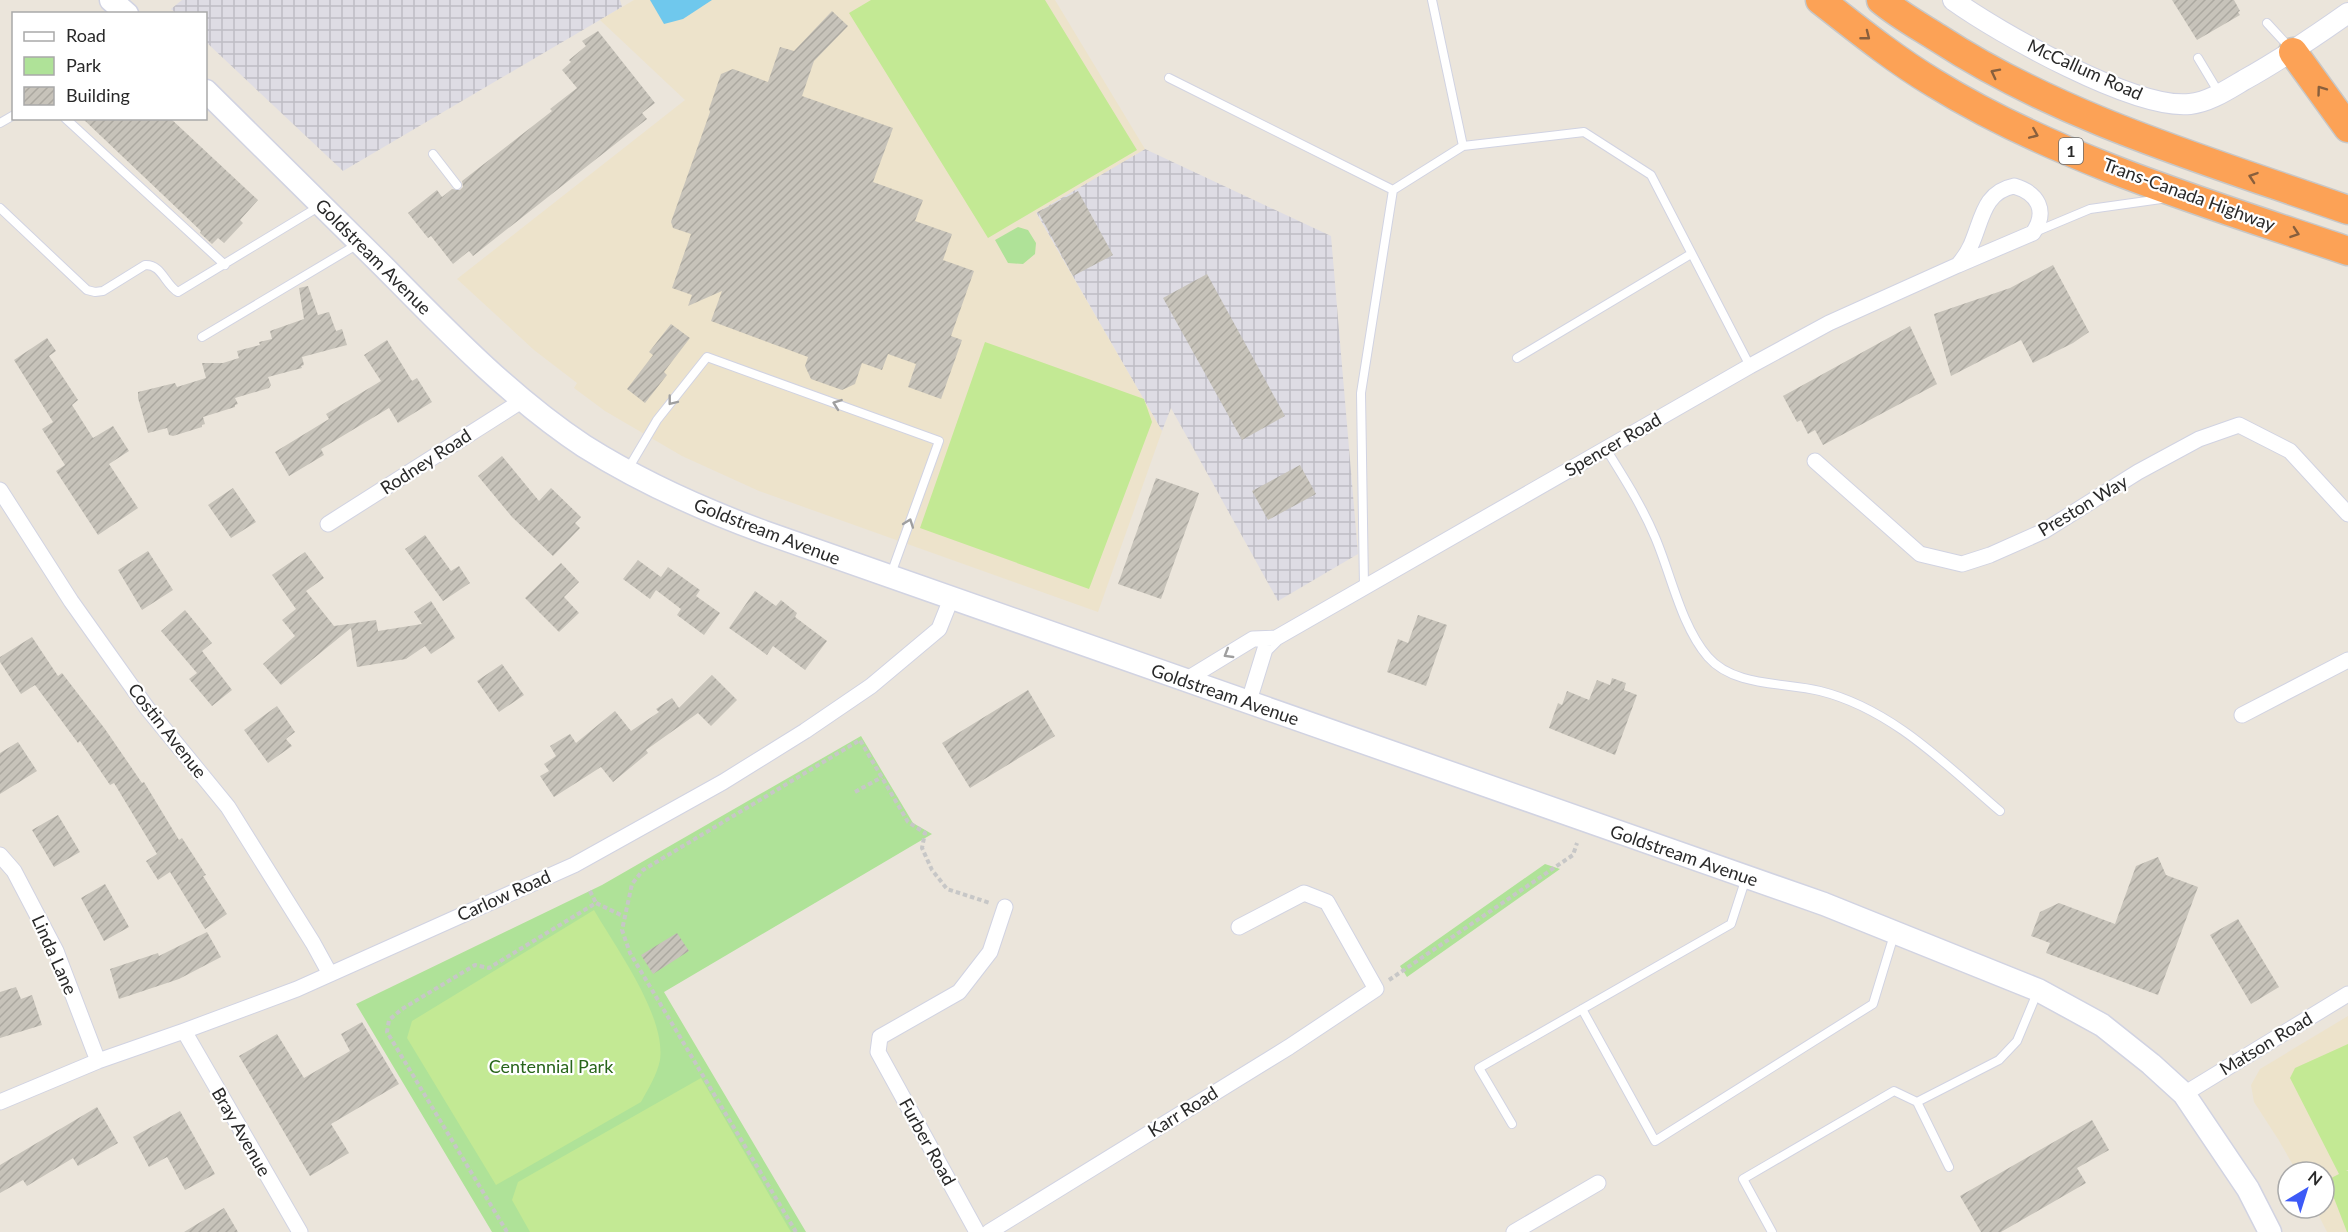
<svg xmlns="http://www.w3.org/2000/svg" width="2348" height="1232" viewBox="0 0 2348 1232" font-family="Lato,sans-serif">
	<defs>
		<pattern id="industrial-grid" width="8" height="8" patternUnits="userSpaceOnUse" patternTransform="scale(1.5)"><rect width="8" height="8" fill="#dedce4"/><path d="M0 4h8M4 0v8" fill="none" stroke="#bebdc4"/></pattern>
		<pattern id="building-hatch" width="6" height="6" patternUnits="userSpaceOnUse" patternTransform="scale(1.5)"><rect width="6" height="6" fill="#c7c3ba"/><path d="M-1 1l2-2M0 6l6-6M5 7l2-2" fill="none" stroke="#aba8a0"/></pattern>
	</defs>
	<rect width="100%" height="100%" fill="#ebe5db"/>
	<path fill="url(#industrial-grid)" d="M182,0H620L622,7L343,171L206,42V14L176,13L171,9Z
		M1145,149L1331,236L1358,554L1278,601L1171,408L1162,431L1036,212Z"/>
	<path fill="#ede3cb" d="M634,0H1055L1145,149L1036,213L1162,431L1098,612L759,491L682,456L605,411L574,388L577,383L534,350L457,279L685,100L600,20Z
		M2348,1016V1232H2327L2315,1208H2324V1172H2297L2278,1139L2254,1102L2251,1085L2260,1069Z"/>
	<path fill="#afe298" d="M1018,227L1028,230L1036,243L1035,254L1023,264L1008,263L995,240Z
		M861,736L913,823L932,834L664,992L806,1232H492L356,1004L602,885Z
		M1545,864L1560,869L1407,977L1400,966Z"/>
	<path fill="#c3e994" d="M871,0H1045L1137,150L988,238L849,13Z
		M985,342L1144,399L1152,422L1089,589L920,528Z
		M594,910C616,948 666,1016 660,1060C657,1075 648,1089 641,1102L496,1185L407,1038L412,1021Z
		M2348,1044V1170L2346,1171H2348V1232H2347L2327,1180L2339,1174L2290,1078L2295,1068Z
		M701,1078L791,1232H530L512,1200L518,1182Z"/>
	<path fill="#6fc8ed" d="M650,0H712L683,19L664,24Z"/>
	<path fill="url(#building-hatch)" d="M2172,0H2234L2240,11L2238,12L2240,15L2197,40Z
		M832,11L848,26L814,61L802,96L893,128L873,182L923,200L915,221L952,234L943,260L974,271L951,336L962,340L941,399L908,387L916,364L888,354L882,370L862,363L855,384L842,390L811,379L805,366L808,357L711,321L722,291L688,306L692,295L672,288L691,234L673,228L671,222L710,112L709,109L721,74L733,69L768,82L780,47L794,51Z
		M598,31L655,103L642,113L647,119L473,256L469,251L453,264L431,236L428,238L408,213L437,190L442,197L452,189L460,190L463,187L462,181L552,111L550,109L577,88L562,70L571,62L569,60L586,46L582,41Z
		M82,118H170L258,200L240,220L243,223L224,243L218,238L212,244L200,233L201,231Z
		M1078,191L1113,255L1073,276L1038,212Z
		M2053,265L2089,332L2073,343L2033,363L2021,340L1951,376L1934,314L2010,288Z
		M1207,274L1285,416L1242,440L1163,298Z
		M308,286L318,315L329,312L336,331L342,329L347,345L302,357L304,365L301,366L302,368L268,377L271,385L269,388L235,398L238,404L235,405V407L203,417L205,424L202,425V427L173,436L169,435L167,428L148,433L138,398V392L175,383L177,387L206,378L202,363H223L239,358L237,351L260,345L259,342L272,339L270,331L304,319L299,288Z
		M671,324L690,338L664,372L667,375L645,403L627,389L653,355L649,352Z
		M1910,326L1937,384L1823,445L1815,430L1808,434L1801,420L1797,422L1783,396Z
		M47,338L56,351L49,356L78,400L72,405L93,438L113,426L129,451L109,464L138,508L98,535L56,471L65,465L42,429L53,422L14,360Z
		M387,340L412,381L417,378L432,402L398,423L389,408L321,449L324,455L289,476L275,452L329,419L326,414L381,381L364,355Z
		M502,456L539,501L551,488L581,517L575,523L580,528L553,556L512,517L478,476Z
		M1300,465L1316,494L1268,520L1252,491Z
		M1156,478L1199,493L1161,599L1118,584Z
		M233,488L256,522L231,538L208,505Z
		M425,535L451,571L459,566L470,583L443,601L405,549Z
		M148,551L173,590L142,610L118,570Z
		M305,552L324,578L306,591L334,626L376,620L378,631L422,624L414,612L431,601L455,638L431,654L425,646L406,659L357,667L351,628L281,685L263,664L295,636L282,620L296,609L272,575Z
		M638,560L661,577L668,567L700,590L696,596L720,613L704,635L677,615L681,609L656,590L650,599L623,579Z
		M561,563L579,582L564,597L579,613L559,632L525,598Z
		M755,591L776,606L781,600L797,613L795,617L827,641L805,670L773,646L767,655L729,628Z
		M185,610L212,643L202,651L232,690L212,706L189,679L197,673L161,631Z
		M1418,615L1447,625L1426,686L1387,672L1398,639L1408,643Z
		M32,637L58,676L62,673L105,729L142,783L144,782L179,840L182,838L206,875L203,876L227,914L205,929L170,872L158,880L146,861L157,854L114,783L110,785L80,741L78,743L35,685L21,694L0,662V657Z
		M502,664L524,695L499,712L477,681Z
		M712,675L737,700L711,726L698,713L646,750L648,753L613,782L601,767L554,797L540,776L549,771L544,764L556,756L550,746L570,734L576,743L615,711L631,731L659,712L656,709L672,698L679,708Z
		M1612,678L1626,683L1624,690L1637,695L1615,755L1549,728L1558,703L1562,705L1567,691L1589,700L1597,680L1610,685Z
		M1028,690L1055,736L970,788L942,743Z
		M277,706L295,732L286,739L292,746L268,763L244,730Z
		M18,742L37,771L0,794V753Z
		M58,815L80,852L54,867L32,830Z
		M2158,857L2166,875L2198,887L2158,995L2046,953L2050,943L2031,936L2040,912L2059,903L2115,924L2136,866Z
		M105,884L129,927L104,941L81,898Z
		M2238,919L2279,987L2251,1004L2210,935Z
		M207,932L221,957L179,979L119,999L110,969L158,953L159,956Z
		M677,933L689,951L653,974L641,955Z
		M16,987L21,999L32,995L42,1025L0,1038V992Z
		M362,1022L399,1084L331,1124L349,1153L310,1176L239,1056L277,1034L304,1078L350,1051L341,1034Z
		M97,1107L118,1143L78,1166L73,1158L27,1186L23,1180L0,1193V1165Z
		M180,1111L215,1174L185,1190L167,1157L149,1167L133,1137Z
		M2092,1120L2109,1150L2077,1168L2086,1183L2001,1232H1981L1960,1196Z
		M224,1208L238,1232H184L212,1215Z"/>
	<g fill="none" stroke-linecap="round" stroke-linejoin="round">
		<defs>
			<path id="service" d="M1432,0L1463,146
				M2267,23L2291,49
				M2198,58L2219,93
				M1169,78L1393,190
				M65,118L225,265
				M0,123L14,115
				M433,154L457,185
				M0,208L87,290L95,292L103,291L145,265C162,264 165,285 178,292L320,206
				M2035,232L2090,209L2161,199
				M202,337L358,244
				M1517,358L1691,254
				M1606,449C1624,478 1642,506 1655,537C1671,574 1681,626 1708,657C1734,687 1784,682 1820,691C1892,709 1945,764 2000,811
				M628,469L657,420L707,357L939,441L891,574
				M1364,587L1361,393L1393,190L1463,146L1584,132L1651,175L1750,366
				M1582,1009L1655,1141L1873,1004L1894,935
				M1917,1102L1999,1060L2017,1041L2037,993
				M1512,1124L1479,1068L1731,924L1746,878
				M1772,1232L1743,1179L1894,1091L1917,1102L1949,1167"/>
			<path id="minor" d="M2014,186C2038,193 2048,211 2033,233L1958,265C1963,259 1968,252 1971,245C1982,221 1983,192 2014,186Z
				M1815,461L1920,554L1962,564L1990,555L2044,531L2138,472L2199,439L2239,425L2290,451L2348,514
				M0,490L71,601L147,708L228,807L313,943L330,974
				M328,524L523,400
				M1184,681L1253,639L1276,638
				M1248,704L1265,649L1276,638L1750,366L1829,323L1958,265
				M2242,715L2348,660
				M0,855L14,871L56,951L98,1061
				M184,1031L300,1232
				M2184,1094L2348,994
				M0,1102L98,1061L184,1031L297,989L574,865L723,782L805,731L871,686L939,629L951,599
				M977,1232L878,1052L880,1037L959,992L990,952L1005,907
				M989,1232L1289,1047L1376,989L1327,902L1304,893L1239,927
				M1514,1232L1598,1183"/>
			<path id="tertiary" d="M1953,0C1999,33 2135,110 2190,104C2209,102 2227,90 2244,80C2280,60 2314,37 2348,13"/>
			<path id="secondary" d="M111,0L127,14
				M206,91C265,150 325,208 384,267C446,330 510,397 584,446C641,482 701,509 764,532L1824,904L2038,990L2102,1025L2151,1064L2184,1094L2248,1189L2270,1232"/>
			<path id="motorway" d="M1820,0C1857,29 1894,59 1934,83C2057,159 2212,205 2348,251
				M1881,0C1899,15 1919,26 1938,38C2062,119 2209,161 2348,210
				M2293,52L2348,128"/>
		</defs>
		<use href="#service" stroke="#d1d3e2" stroke-width="10"/>
		<use href="#minor" stroke="#d1d3e2" stroke-width="17"/>
		<use href="#tertiary" stroke="#d1d3e2" stroke-width="22"/>
		<use href="#secondary" stroke="#d1d3e2" stroke-width="25"/>
		<use href="#motorway" stroke="#c7c7c7" stroke-width="31"/>
		<path stroke="#c7c7c7" stroke-width="4" stroke-dasharray="4.5 3" stroke-linecap="butt" d="M855,792L882,777
			M590,891L596,903
			M1389,980L1573,855L1577,843
			M507,1232L387,1032L389,1020L402,1009L475,965L489,968L596,903L625,917
			M796,1232L630,953L622,930L632,884L643,870L860,740L908,822L925,833L922,848L932,870L947,889L990,903"/>
		<use href="#service" stroke="#fff" stroke-width="8"/>
		<use href="#minor" stroke="#fff" stroke-width="15"/>
		<use href="#tertiary" stroke="#fff" stroke-width="20"/>
		<use href="#secondary" stroke="#fff" stroke-width="22"/>
		<use href="#motorway" stroke="#fca256" stroke-width="28"/>
	</g>
	<defs><path id="oneway-chevron" d="M-2-3.5L2.5 0L-2 3.5" fill="none" stroke-width="1.6" stroke-linecap="round" stroke-linejoin="round" transform="scale(1.5)"/></defs>
	<g stroke="#885f3d">
		<use href="#oneway-chevron" transform="translate(1866 36) rotate(38)"/>
		<use href="#oneway-chevron" transform="translate(1995 73) rotate(-153)"/>
		<use href="#oneway-chevron" transform="translate(2321 90) rotate(-126)"/>
		<use href="#oneway-chevron" transform="translate(2034 134) rotate(23)"/>
		<use href="#oneway-chevron" transform="translate(2253 177) rotate(-161)"/>
		<use href="#oneway-chevron" transform="translate(2295 233) rotate(19)"/>
	</g>
	<g stroke="#9f9f9f">
		<use href="#oneway-chevron" transform="translate(672 401) rotate(128)"/>
		<use href="#oneway-chevron" transform="translate(837 404) rotate(-160)"/>
		<use href="#oneway-chevron" transform="translate(909 523) rotate(-70)"/>
		<use href="#oneway-chevron" transform="translate(1228 654) rotate(149)"/>
	</g>
	<g text-anchor="middle" stroke-width="4.5" stroke-linejoin="round" paint-order="stroke">
		<rect fill="#fff" stroke="#696969" stroke-width="1.5" x="2059" y="138" width="24" height="26" rx="4.5"/>
		<g font-size="16" font-weight="bold" fill="#292929">
			<text x="2071" y="157">1</text>
		</g>
		<g font-size="18" fill="#292929" stroke="#fff">
			<text transform="translate(2085 70) rotate(24)" y="6">McCallum Road</text>
			<text transform="translate(2189 195) rotate(20)" y="6">Trans-Canada Highway</text>
			<text transform="translate(373 257) rotate(45)" y="6">Goldstream Avenue</text>
			<text transform="translate(1613 445) rotate(-30)" y="6">Spencer Road</text>
			<text transform="translate(426 462) rotate(-33)" y="6">Rodney Road</text>
			<text transform="translate(2083 506) rotate(-31)" y="6">Preston Way</text>
			<text transform="translate(767 532) rotate(21)" y="6">Goldstream Avenue</text>
			<text transform="translate(1225 695) rotate(19)" y="6">Goldstream Avenue</text>
			<text transform="translate(167 731) rotate(52)" y="6">Costin Avenue</text>
			<text transform="translate(1684 856) rotate(19)" y="6">Goldstream Avenue</text>
			<text transform="translate(504 896) rotate(-24)" y="6">Carlow Road</text>
			<text transform="translate(54 955) rotate(66)" y="6">Linda Lane</text>
			<text transform="translate(2266 1044) rotate(-31)" y="6">Matson Road</text>
			<text transform="translate(1183 1112) rotate(-32)" y="6">Karr Road</text>
			<text transform="translate(241 1132) rotate(60)" y="6">Bray Avenue</text>
			<text transform="translate(927 1142) rotate(61)" y="6">Furber Road</text>
		</g>
		<g font-size="18" fill="#28651b" stroke="#fff">
			<text x="551" y="1073">Centennial Park</text>
		</g>
	</g>
	<rect x="12" y="12" width="195" height="108" fill="#ffffff" stroke="#a9a9a9" stroke-width="1.5"/>
	<rect x="24" y="32" width="30" height="9" fill="#ffffff" stroke="#a9a9a9" stroke-width="1.5"/>
	<text x="66" y="42" font-size="18" fill="#292929">Road</text>
	<rect x="24" y="57" width="30" height="18" fill="#afe298" stroke="#a9a9a9" stroke-width="1.5"/>
	<text x="66" y="72" font-size="18" fill="#292929">Park</text>
	<rect x="24" y="87" width="30" height="18" fill="url(#building-hatch)" stroke="#a9a9a9" stroke-width="1.5"/>
	<text x="66" y="102" font-size="18" fill="#292929">Building</text>
	<g transform="translate(2306 1190) rotate(38)"><circle r="28" fill="#ffffff" stroke="#a9a9a9" stroke-width="1.5"/>
	<path d="M0-4.5L10 22L0 15L-10 22Z" fill="#3d5af7"/>
	<text y="-9" font-size="16" font-weight="bold" text-anchor="middle" fill="#292929">N</text>
	</g>
</svg>
